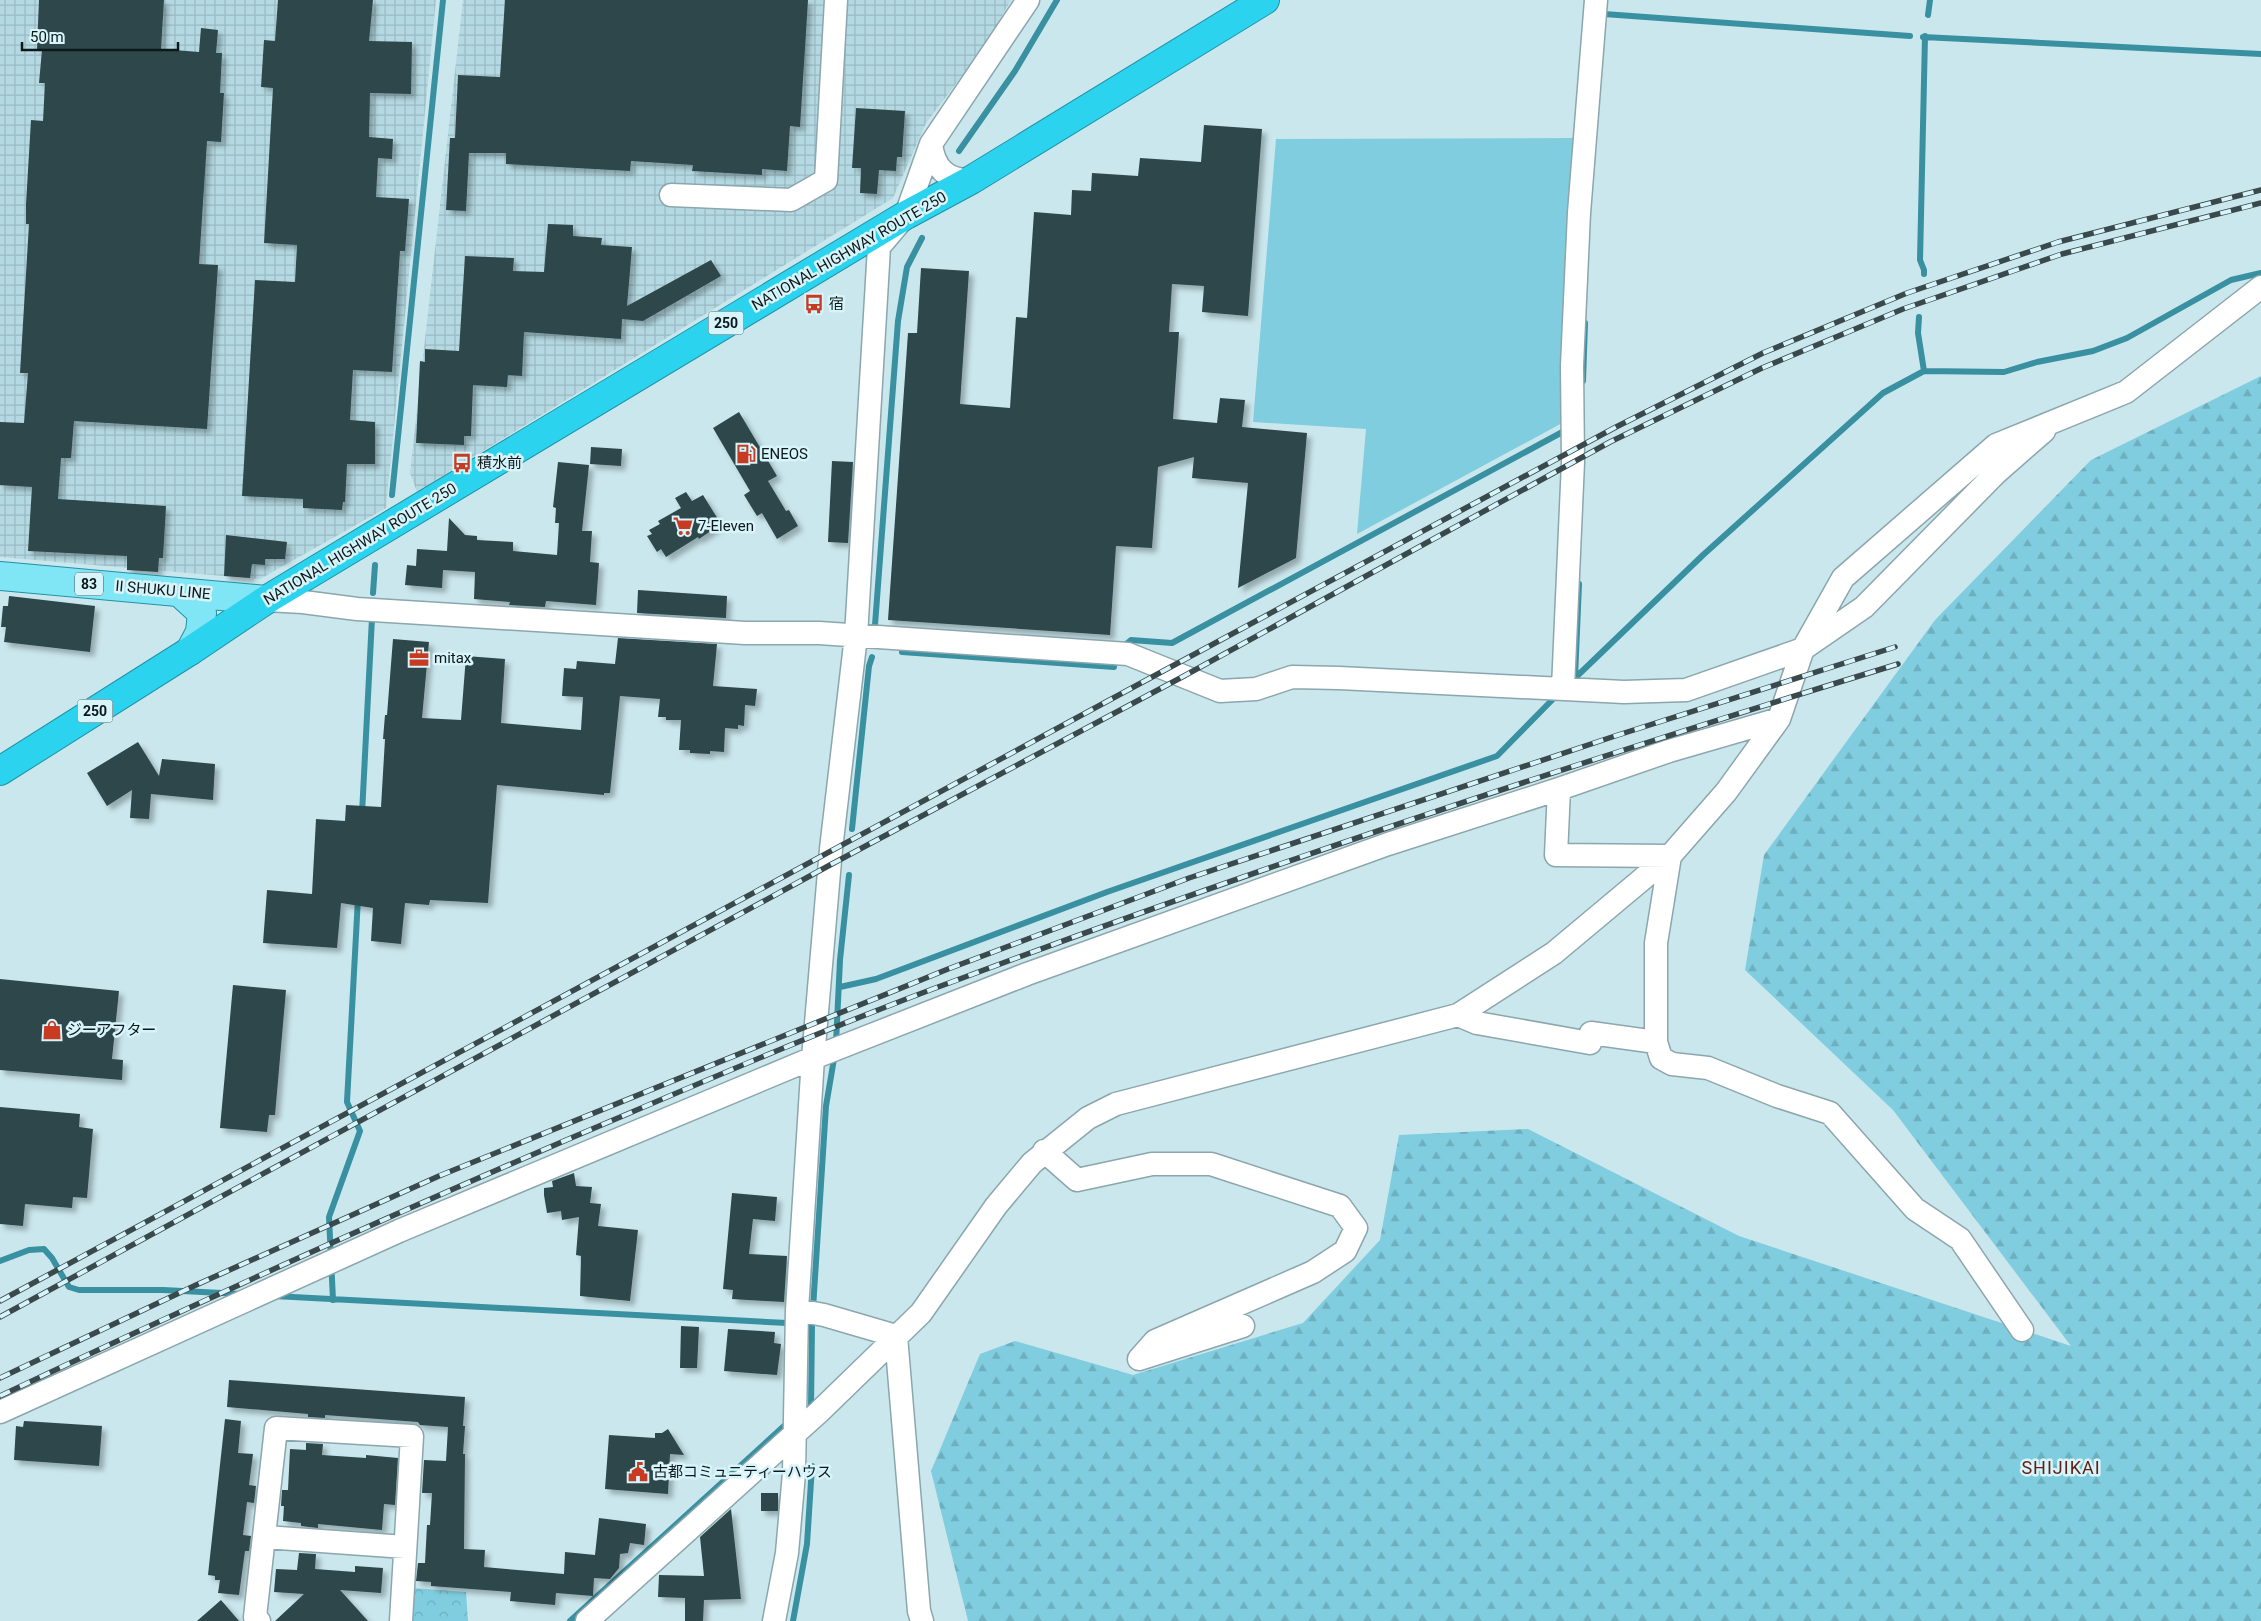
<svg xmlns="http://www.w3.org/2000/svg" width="2261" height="1621" viewBox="0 0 2261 1621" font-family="Roboto,'Noto Sans JP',sans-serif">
	<defs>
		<pattern id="industrial-grid" width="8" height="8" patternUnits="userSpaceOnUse" patternTransform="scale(1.25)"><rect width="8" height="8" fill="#b4d9e2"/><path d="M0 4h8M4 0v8" fill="none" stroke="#9abac1"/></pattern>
		<pattern id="forest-firs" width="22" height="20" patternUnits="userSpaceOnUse" patternTransform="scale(1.25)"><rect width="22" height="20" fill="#7fcdde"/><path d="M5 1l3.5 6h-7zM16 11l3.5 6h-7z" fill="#6dafbe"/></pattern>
		<pattern id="park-crowns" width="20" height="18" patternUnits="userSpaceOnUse" patternTransform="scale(1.25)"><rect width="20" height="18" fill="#7fcdde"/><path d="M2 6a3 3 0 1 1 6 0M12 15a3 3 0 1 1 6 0" fill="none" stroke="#6dafbe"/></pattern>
		<filter id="shadow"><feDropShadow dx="4.5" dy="4.5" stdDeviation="2.5" flood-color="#0004"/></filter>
	</defs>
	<rect width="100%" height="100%" fill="#cae7ed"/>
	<path fill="url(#industrial-grid)" d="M0,0H436L386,508L260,579L0,557Z
		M463,0H1011L984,47L926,123L893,198L417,492L410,473Z"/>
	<path fill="url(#forest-firs)" d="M2261,376V1621H968L931,1471L980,1354L1015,1341L1133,1375L1303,1323L1380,1240L1399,1135L1528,1129L1739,1236L2071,1346L1893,1110L1745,970L1764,855L1935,620L2091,460Z"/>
	<path fill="url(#park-crowns)" d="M412,1588L466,1592L468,1621H409Z"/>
	<path fill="#7fcdde" d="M1580,138L1564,422L1357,534L1366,429L1253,422L1276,139Z"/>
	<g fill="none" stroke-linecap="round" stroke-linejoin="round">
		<path stroke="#3890a1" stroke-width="6" d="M1604,8V14L1910,36
			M1928,15L1930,0
			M1923,37L2261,54
			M959,151L1015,71L1057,0
			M1924,274V270L1920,260L1925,36
			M1919,317L1918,333L1924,371
			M1583,381L1585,323
			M392,495L443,0
			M373,593L375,565
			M875,625L898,321L907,267L922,238
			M1124,646L1131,640L1172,643L1568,429
			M902,652L1114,667
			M1575,677L1579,584
			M1574,679L1703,555L1883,393L1924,371L2004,372L2037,362L2093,351L2127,338L2231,280L2261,273
			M362,814L372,618
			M852,829L869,666L872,657
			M840,987L876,979L1107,892L1497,756L1554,698
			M836,1043L840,960L849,875
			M0,1261L29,1250L44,1249L52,1258L69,1287L79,1290H163L241,1294
			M274,1296L787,1323
			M333,1300L329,1217L360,1131L347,1102L358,898
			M811,1409L812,1324L826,1106L835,1053
			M570,1621L784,1426
			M793,1621L807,1544L812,1466"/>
	</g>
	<path fill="#2e474c" filter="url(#shadow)" d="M39,0H164L161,49L199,52L201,28L218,30L216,53H222L220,93H224L221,142L207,141L199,264L218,265L207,429L74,421L71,458H61L58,499L166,506L163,558H159L158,572L127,570V556L28,551L32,487L0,485V422L24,423L28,373H20L29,224H26V204L31,120L43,121L45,83H39L42,50L37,49Z
		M278,0H373L369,41L412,42L411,94L370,93L369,137L393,139L392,159L378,158L376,197L409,199L405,251H400L392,372L353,370L350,420L375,422V464H347L345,502H343L342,510L303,508V499L242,496L255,280L295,282L297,245L264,243L273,88L261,87L264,40L275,41Z
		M505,0H808L800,127L790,126L787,171L762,169V175L692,171L693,165L631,161L630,171L506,164V153H469L466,211L446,210L450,138H455L458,75L500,77Z
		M856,108L905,111L902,157H897L896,171L879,170L877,194L860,193L861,168H852Z
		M1204,125L1262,129L1248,316L1202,312L1204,286L1172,284L1169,332H1179L1173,419L1217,423L1220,398L1245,400L1242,427L1307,433L1296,558L1238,588L1248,483L1192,478L1194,457L1158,467L1152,548L1116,546L1110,635L888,620L908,333H917L921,268L969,271L960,404L1010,408L1016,317L1027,318L1034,212L1071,215L1072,190L1091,191L1092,173L1138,176L1140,158L1201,162Z
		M548,224L573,225V236L602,238L601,245L632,247L627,306L711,260L721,276L643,321L622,319L621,339L524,332L522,376L508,375L507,387L473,385L471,436H464V445L416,443L420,361L425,362V349L459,351L465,256L514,258L513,271L544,272Z
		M739,412L777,476L768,481L786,511L789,510L798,526L777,539L762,513L757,516L744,495L750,491L713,428Z
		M591,447L622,449L621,466L590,464Z
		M832,461L853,462L848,543L828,542Z
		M558,462L589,465L582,531H592L590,562L599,563L596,605L546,601L545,607L509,605L510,602L474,599L475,572L443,570L442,588L405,585L407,565L416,566L417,549L447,551L449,518L465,535L477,536V540L513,542V551L557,555L559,523H555L556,508L553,507Z
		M686,492L692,501L703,495L721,524L699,539L698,537L666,557L661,549L657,552L647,536L652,534L649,530L660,524L658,521L681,508L675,498Z
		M226,535L287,542L285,559H265V565L252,564L250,578L224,576Z
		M638,590L727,596L726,618L637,613Z
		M9,596L95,606L90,652L4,642L6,627H1L3,606H8Z
		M618,638L717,644L713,686L757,689L755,706L745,705L744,726L738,725V729L725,728L724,752L710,751V754L690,753V750H679L681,720H666V717H658L660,699L620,696L610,793H604V795L497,785L488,903L430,900L429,905L405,903L401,944L371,941L373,908L341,903L337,948L263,943L267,890L312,894L316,819L345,821L346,805L381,807L385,739H383L385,715H387L393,639L429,642L422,718L461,720L466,656L505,659L501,723L581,730L583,697L562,696L564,668L576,669L577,661L615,664Z
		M138,742L159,776L162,759L215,764L213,800L151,794L149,819L130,818L132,790L107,806L87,773Z
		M0,979L119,991L112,1059L123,1060L122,1080L0,1070Z
		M233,985L286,990L275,1115H269L267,1132L220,1128Z
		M0,1107L80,1114L79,1127L93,1129L87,1198L73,1197L72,1208L25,1204L23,1226L0,1224Z
		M574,1173L576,1186L592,1187L590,1203L601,1204L598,1226L638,1230L630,1301L580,1296L581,1256L576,1255L579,1217L562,1220L561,1211L547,1213L544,1195V1188L553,1187L552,1181Z
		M732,1193L777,1197L775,1221L753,1219L749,1254L787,1256L784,1302L732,1299L733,1290L723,1289Z
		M681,1326L699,1327L697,1368H680Z
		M728,1329L775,1332L774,1343L781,1344L777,1375L724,1371Z
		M229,1380L465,1397L463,1426H465L463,1454H465L464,1549L485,1550L484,1567L564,1574L565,1552L595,1555L599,1518L646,1524L644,1545L630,1543L628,1553L620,1554L619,1568L610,1579L594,1578L593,1596L556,1593L555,1605L510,1601L511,1592L431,1586V1582L416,1581L418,1563H425L427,1525H430L432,1493H422L424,1460L446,1461L448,1427L420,1425L418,1422L325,1415V1418L308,1417V1414L227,1407Z
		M225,1419L241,1421L238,1453L253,1454L249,1485L256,1486L254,1503L247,1502L243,1535L251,1536L249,1551H245L239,1595L218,1593L220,1580H215V1576L208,1575Z
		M24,1421L102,1426L99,1466L14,1460L16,1426L23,1427Z
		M668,1429L684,1455L670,1454L668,1494L605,1489L609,1435L655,1438V1433H662Z
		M306,1443L323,1444L322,1455L366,1458V1455L398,1458L395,1505L384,1504L382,1530L318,1524V1528L301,1526V1523L283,1521L284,1506H281L282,1490H288L290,1449L306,1450Z
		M761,1493H778V1511H761Z
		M731,1509L741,1599L704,1600L703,1621H685V1598L658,1597L659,1575L704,1576L700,1537Z
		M299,1553L316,1554L315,1569L355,1572V1566L383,1568L381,1593L340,1590L368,1621H275L304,1594L274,1592L276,1569L297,1570Z
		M221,1600L239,1621H197Z"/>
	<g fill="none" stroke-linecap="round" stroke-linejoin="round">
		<defs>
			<path id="minor" d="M931,144C934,168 947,181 971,180
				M671,195L791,200L826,180L836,0
				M266,600L303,602L357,609L745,633H819L1128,654L1220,691L1256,689L1292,677L1339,678L1624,692L1686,690L1803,649L1864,607L1996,473L2044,431
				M1563,688L1573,462L1572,366L1579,213L1596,0
				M1559,789L1556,855L1670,856L1656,943V1042L1661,1058L1672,1064L1708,1068L1777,1096L1830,1113L1915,1209L1960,1239L2022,1330
				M1458,1015L1477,1023L1590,1043L1591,1033L1656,1042
				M1044,1151L1077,1180L1152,1164H1211L1340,1206L1356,1228L1345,1251L1313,1272L1155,1341L1139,1359L1243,1326
				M797,1310L824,1315L896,1336L919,1611L922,1621
				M0,1412L399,1231L813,1058L1027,974L1388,844L1559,789L1669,751L1779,719
				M265,1537L405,1547
				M259,1621L255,1617L276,1428L412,1436L401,1621
				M587,1621L819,1412L921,1313L996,1206L1032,1163L1088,1118L1116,1104L1458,1015L1554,953L1670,856L1726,792L1779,719L1803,649L1843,578L1996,445L2126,392L2261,287
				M774,1621L787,1553L794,1473L797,1310L813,1058L831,849L856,636L879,247L906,215L931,144L1028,0"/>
			<path id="major" d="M0,576L266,600
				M179,592L202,613L200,632L190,651"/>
			<path id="highway" d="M0,771L190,651L266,600L906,215L971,180L1265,0"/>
		</defs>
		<use href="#minor" stroke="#8ba6ad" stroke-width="25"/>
		<use href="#major" stroke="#2092a4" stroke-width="30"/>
		<use href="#highway" stroke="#2092a4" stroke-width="30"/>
		<use href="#minor" stroke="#fff" stroke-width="22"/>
		<use href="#major" stroke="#80e5f5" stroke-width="28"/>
		<use href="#highway" stroke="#2bd3ef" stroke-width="28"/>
		<defs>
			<path id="rail" d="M0,1301L1165,670L1616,427L1763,353L1907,293L2058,242L2261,190
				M0,1317L830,865L1184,676L1610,442L1762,368L1903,309L2062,254L2261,203
				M0,1378L196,1285L439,1176L948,969L1189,878L1618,735L1895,647
				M0,1396C207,1298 415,1204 625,1115C735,1068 845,1021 957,980C1267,864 1582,761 1898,664"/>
		</defs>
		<use href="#rail" stroke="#39494c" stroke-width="5.5"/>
		<use href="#rail" stroke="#d7f4fa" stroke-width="4" stroke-dasharray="11" stroke-linecap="butt"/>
	</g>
	<defs>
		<symbol id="bus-bare" viewBox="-9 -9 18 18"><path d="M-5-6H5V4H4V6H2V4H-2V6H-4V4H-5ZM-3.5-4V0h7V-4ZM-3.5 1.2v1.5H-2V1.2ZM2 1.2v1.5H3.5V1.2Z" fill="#c63b21" stroke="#d7f4fa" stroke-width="2.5" paint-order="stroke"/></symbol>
		<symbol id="fuel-bare" viewBox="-9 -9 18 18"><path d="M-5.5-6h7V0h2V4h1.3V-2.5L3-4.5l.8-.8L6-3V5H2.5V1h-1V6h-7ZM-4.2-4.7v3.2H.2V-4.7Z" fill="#c63b21" stroke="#d7f4fa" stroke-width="2.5" paint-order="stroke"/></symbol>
		<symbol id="supermarket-bare" viewBox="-9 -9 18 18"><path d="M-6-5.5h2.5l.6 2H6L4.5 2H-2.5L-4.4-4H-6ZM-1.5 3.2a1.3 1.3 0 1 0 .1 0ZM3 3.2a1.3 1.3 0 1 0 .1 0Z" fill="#c63b21" stroke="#d7f4fa" stroke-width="2.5" paint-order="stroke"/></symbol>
		<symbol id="office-bare" viewBox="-9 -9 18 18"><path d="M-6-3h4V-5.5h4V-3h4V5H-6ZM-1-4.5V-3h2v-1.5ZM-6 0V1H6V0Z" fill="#c63b21" stroke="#d7f4fa" stroke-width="2.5" paint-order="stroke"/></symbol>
		<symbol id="shop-bare" viewBox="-9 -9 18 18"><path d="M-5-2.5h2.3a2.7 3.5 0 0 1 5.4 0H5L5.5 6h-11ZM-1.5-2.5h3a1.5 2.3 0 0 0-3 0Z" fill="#c63b21" stroke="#d7f4fa" stroke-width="2.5" paint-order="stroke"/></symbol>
		<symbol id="civic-bare" viewBox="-9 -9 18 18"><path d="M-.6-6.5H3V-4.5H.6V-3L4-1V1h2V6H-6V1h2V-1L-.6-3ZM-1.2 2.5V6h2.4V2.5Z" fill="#c63b21" stroke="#d7f4fa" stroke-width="2.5" paint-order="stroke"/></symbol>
	</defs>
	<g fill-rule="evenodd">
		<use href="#bus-bare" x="800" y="290" width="28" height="28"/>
		<use href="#fuel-bare" x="732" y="440" width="28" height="28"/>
		<use href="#bus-bare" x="448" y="449" width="28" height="28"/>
		<use href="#supermarket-bare" x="669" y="512" width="28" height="28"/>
		<use href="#office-bare" x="405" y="644" width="28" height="28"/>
		<use href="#shop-bare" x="38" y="1016" width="28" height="28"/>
		<use href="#civic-bare" x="624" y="1458" width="28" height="28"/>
	</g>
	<g text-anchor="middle" stroke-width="5" stroke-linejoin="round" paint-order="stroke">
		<g fill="#d7f4fa" stroke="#4a5a5d" stroke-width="1">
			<rect x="708.5" y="311.5" width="35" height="23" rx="4"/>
			<rect x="75" y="572.5" width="28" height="23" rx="4"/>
			<rect x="77.5" y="699.5" width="35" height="23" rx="4"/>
		</g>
		<g font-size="14" font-weight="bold" fill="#0d181a">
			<text x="726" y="328">250</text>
			<text x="89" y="589">83</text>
			<text x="95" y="716">250</text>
		</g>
		<g font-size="15" fill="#0d181a" stroke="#d7f4fa">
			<text transform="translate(849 251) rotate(-30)" y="5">NATIONAL HIGHWAY ROUTE 250</text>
			<text transform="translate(360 544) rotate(-31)" y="5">NATIONAL HIGHWAY ROUTE 250</text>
			<text transform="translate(163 590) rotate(5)" y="5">II SHUKU LINE</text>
		</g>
		<g font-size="15" fill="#0d181a" stroke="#d7f4fa" text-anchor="start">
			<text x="829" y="309">宿</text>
			<text x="761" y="459">ENEOS</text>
			<text x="477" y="468">積水前</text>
			<text x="698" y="531">7-Eleven</text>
			<text x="434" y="663">mitax</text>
			<text x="67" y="1035">ジーアフター</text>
			<text x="653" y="1477">古都コミュニティーハウス</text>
		</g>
		<g font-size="18" letter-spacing="1" fill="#601d11" stroke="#d7f4fa">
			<text x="2061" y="1474">SHIJIKAI</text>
		</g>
	</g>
	<path d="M22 42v8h156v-8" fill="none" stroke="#0d181a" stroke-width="2.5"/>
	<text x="30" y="42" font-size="15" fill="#0d181a" stroke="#d7f4fa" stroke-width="4" paint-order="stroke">50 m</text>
</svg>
